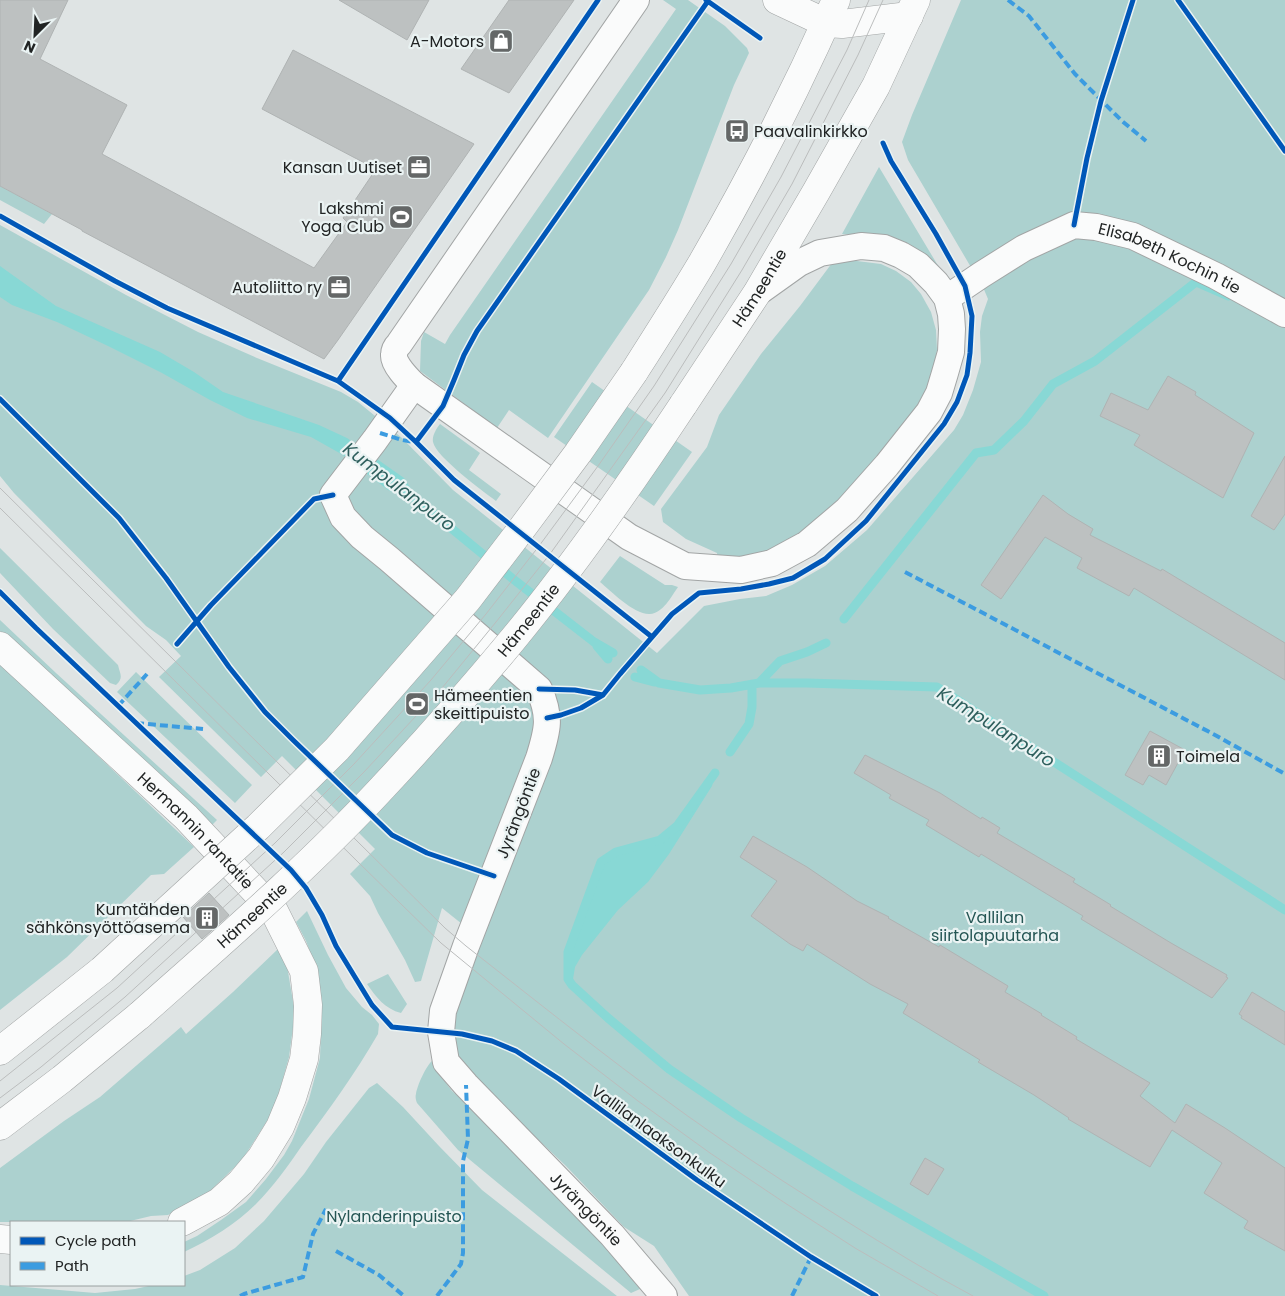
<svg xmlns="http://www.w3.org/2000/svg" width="1285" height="1296" viewBox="0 0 1285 1296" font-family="Poppins,sans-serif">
	<rect width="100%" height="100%" fill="#dfe4e4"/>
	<path fill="#acd1cf" d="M663,0H688L725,26L747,48L749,53L734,85L678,230L666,257L649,290L548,438L509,410L497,428L420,371L421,341L424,332L445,344L450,335L676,9Z
		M961,0H1285V1296H689L654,1246L624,1227L566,1166L469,1074L454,1048L451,1025L482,940L442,908L421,981L415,982L405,960L378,913L370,896L350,874L375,849L282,756L261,777L159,677L181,656L166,640L146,626L14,493L0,476V225L126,295L198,332L257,358L341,392L358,402L402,438L453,490L657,653L704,606L740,599L766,596L792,585L825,566L867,530L954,430L963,415L973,390L981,362L980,332L982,316L988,299L980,280L972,269L908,160L902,142L912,115Z
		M879,167L937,264L944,274L852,235L842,234Z
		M0,186L52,214L44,224L0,200Z
		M849,260L881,264L896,271L911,282L921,294L931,312L936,330L937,350L934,369L927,388L917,406L886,450L838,506L777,552L718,563L717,553L686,539L663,522L661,509L707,447L719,415L761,354L800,306L832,263Z
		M592,382L692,452L654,506L554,437Z
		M440,424L480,453L469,470L501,494L496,501C483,491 436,457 433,442C432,436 436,429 440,424Z
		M0,548L118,665C120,674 124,678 116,685L110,683L53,629L0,573Z
		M620,556L665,585H672L678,587C671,597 663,613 650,614C634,615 611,591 600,582Z
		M0,620L56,673L217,820L212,825L19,650L0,631Z
		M0,664L77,736L194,847L164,874L151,875L67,957L0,1010Z
		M136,672L252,785L235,803L117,692Z
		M307,911L328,955L346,988L362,1007L372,1015L379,1024L378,1034C355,1074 328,1111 301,1147C288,1166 272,1188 256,1204C236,1224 210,1240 184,1252V1242L197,1236L221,1220L246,1202L266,1179L284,1155L292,1141L309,1099L320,1058L322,1001L315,965L306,941L296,922Z
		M278,949L287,966L295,1013L289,1057L274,1110L242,1160L210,1191L168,1215L151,1216L126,1222H0V1168L64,1121L100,1097L181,1027L186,1034L233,992Z
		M388,974L407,1004L401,1013C385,1009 376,997 367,984Z
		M432,1061L442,1078L452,1091L507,1140L642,1278L640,1289L631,1293L458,1150L417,1103C416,1100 415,1097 416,1094C417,1086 426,1066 432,1061Z
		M377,1083L403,1107L439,1146L482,1190L617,1296H0V1285L95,1293L135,1289L153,1285H184V1276L200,1270L235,1248L264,1221L304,1174L326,1142L369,1088Z"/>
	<path fill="#88d8d5" d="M0,266L56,306L160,352L194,372L223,392L319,425L347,438L404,478L421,504L388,490L343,455L311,437L247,418L210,400L162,373L108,346L57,322L12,305L0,297Z
		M715,773L712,786L669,854L648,882L618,910L582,955L575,967L572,985L568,979V952L601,862L616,852L660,840L677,826Z"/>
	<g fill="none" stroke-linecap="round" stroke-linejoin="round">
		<path stroke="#88d8d5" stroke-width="9" d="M412,496L513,579L594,642L613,653
			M844,619L976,453L994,450L1024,421L1053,384L1095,361L1196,282L1228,296
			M597,646L608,659
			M641,670L659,683L700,690L731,688L759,683H807L937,687L1285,910
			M635,677L654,682
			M759,683L780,661L807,652L826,643
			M730,752L749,724L752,707V685
			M715,773L677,826L660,840L616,852L601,862L568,952V979L572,985L608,1018L669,1069L741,1118L852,1186L1044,1296"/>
	</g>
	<path fill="#bdc1c1" stroke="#afb3b3" d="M0,0H68L40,59L127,105L102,154L314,268L347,222L343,218L376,169L262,109L293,50L474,144L338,340L324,359L82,231V230L0,186Z
		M339,0H429L407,40Z
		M509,0H574L509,93L461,69Z
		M1168,376L1196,392L1195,395L1254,433L1223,498L1134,445L1140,435L1100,416L1111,393L1148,410Z
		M1285,456V514L1274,530L1251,516Z
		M1043,495L1068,514L1093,529L1090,535L1161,571L1162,569L1285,643V680L1134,588L1129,596L1077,568L1082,558L1045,537L1001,599L981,585Z
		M1150,731L1185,750L1166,785L1149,775L1143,785L1125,775Z
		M865,755L940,793L981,819L982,817L1000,828L997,833L1075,879L1073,882L1111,905L1110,906L1171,943L1227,975L1226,977L1228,978L1212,998L1081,919L1083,916L981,854L979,857L926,825L929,820L889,798L891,795L854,773Z
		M753,836L807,867L857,901L889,917L888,918L939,947L940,945L1008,986L1005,992L1042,1014L1041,1015L1077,1037L1076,1039L1150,1083L1140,1096L1175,1123L1186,1104L1225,1128L1285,1168V1251L1244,1228L1248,1221L1204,1193L1222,1163L1172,1130L1150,1167L1068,1119L1069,1118L1034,1095L978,1062L980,1060L903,1013L908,1004L870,984L807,944L803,951L790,944L751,916L777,881L740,857Z
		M209,893L229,915L202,939L183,917Z
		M1252,992L1285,1012V1045L1241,1018L1242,1016L1239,1014Z
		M925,1158L944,1169L928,1195L910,1184Z"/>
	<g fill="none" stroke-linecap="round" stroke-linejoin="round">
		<defs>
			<g id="street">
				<path d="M636,0L399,344C396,347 394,351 394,355C393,364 408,379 414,385L629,537L685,566L741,570L772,563L807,544L847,510L887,465L929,412L939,393L945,373L951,352L952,329L951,314L947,298L936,283L918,265L901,255L884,248L861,246L820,253L799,263L757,293"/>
				<path id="s1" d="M947,298L981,275L1024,248L1074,225L1096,227L1133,236L1216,276L1285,314"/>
				<path id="s2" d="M414,385L375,440L333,495L343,517L362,537L389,559L539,689C551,717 548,729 539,758L466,946L443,1011L441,1032L446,1062L466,1085L612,1235L664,1296"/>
			</g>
			<path id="secondary" d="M777,0L826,23L842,24L909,16"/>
			<g id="primary">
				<path d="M634,372C657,336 680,300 702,263C751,178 796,90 836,0"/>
				<path id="s3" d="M683,405L757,293L816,192L876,86L916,0"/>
				<path id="s4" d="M0,646L186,817L274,911L304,971L308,1005L307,1034L304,1059L292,1098L280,1127L261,1158L241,1182L219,1202L182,1222"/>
				<path d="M0,1051L102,970"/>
				<path d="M0,1126L62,1079L140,1015"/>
				<path d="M0,1239L11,1240"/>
			</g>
		</defs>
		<use href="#street" stroke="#a2a5a5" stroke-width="28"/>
		<use href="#secondary" stroke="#a2a5a5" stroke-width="29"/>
		<use href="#primary" stroke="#a2a5a5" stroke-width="29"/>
		<use href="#street" stroke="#fafbfb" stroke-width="26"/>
		<use href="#secondary" stroke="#fafbfb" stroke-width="28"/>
		<use href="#primary" stroke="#fafbfb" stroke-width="28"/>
		<path stroke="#bbbdbd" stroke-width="1" d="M0,488L445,928L466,946C549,1011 632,1078 719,1138C760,1167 803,1194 846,1221C888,1247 929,1273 973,1296
			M0,508L360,864L441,943L564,1044L638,1101L710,1153L785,1203L855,1248L938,1296
			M0,1081L117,988L275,843L354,764L431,680L486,614L539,546L598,466L654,386L731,264L781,177L847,50L869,0
			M0,1098L41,1067L125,997L284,852L364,772L442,688L496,622L550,554L665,393L742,270L792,184L858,55L883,0"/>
		<defs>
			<g id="primary-bridge">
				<path d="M102,970L258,827L337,749L468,599L520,531L578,453L634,372"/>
				<path id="s5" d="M140,1015C223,941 308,868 383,787C428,739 472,689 514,638C575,564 630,485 683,405"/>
			</g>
		</defs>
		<use href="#primary-bridge" stroke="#a2a5a5" stroke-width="29" stroke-linecap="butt"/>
		<use href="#primary-bridge" stroke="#fafbfb" stroke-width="28"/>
		<path stroke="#3c9ce0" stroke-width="4" stroke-dasharray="8 4" stroke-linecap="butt" d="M1008,0L1029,16L1075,74L1122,121L1146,141
			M380,433L402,440L414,442
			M905,572L1215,735L1285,774
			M118,706L147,674
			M136,723L203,729
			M336,1251L379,1275L404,1296
			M240,1296L244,1294L303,1277L313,1234L326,1209
			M437,1296L461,1264L463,1253V1161L468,1139L466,1085
			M792,1296L811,1257"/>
		<defs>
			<path id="cycleway" d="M706,0L760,38
				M1178,0L1285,151
				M0,216L115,281L167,308L338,381L390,418L416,442L454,480L652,637
				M1074,225L1087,158L1101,101L1133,0
				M338,381L598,0
				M0,399L119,518L166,578L229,667L265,712L293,740L392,835L427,853L494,876
				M416,442L443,406L454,380L464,355L477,331L708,1
				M0,592L36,628L291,870L306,888L322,915L336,946L372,1005L392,1027L462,1034L492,1041L516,1051L559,1079L697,1180L811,1257L876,1296
				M177,644L211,605L314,499L333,495
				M539,689L575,690L603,695
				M547,718L561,715L581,708L603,695L620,674L672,614L699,593L741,589L769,584L793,578L825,559L866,521L944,424L957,402L967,375L970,353L972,316L965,286L936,234L891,161L883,143"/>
		</defs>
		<use href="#cycleway" stroke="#eaf3f3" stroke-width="8"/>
		<use href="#cycleway" stroke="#0057b8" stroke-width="5"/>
	</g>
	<defs>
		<symbol id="shop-square" viewBox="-11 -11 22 22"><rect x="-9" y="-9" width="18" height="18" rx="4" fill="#646767" stroke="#eaf3f3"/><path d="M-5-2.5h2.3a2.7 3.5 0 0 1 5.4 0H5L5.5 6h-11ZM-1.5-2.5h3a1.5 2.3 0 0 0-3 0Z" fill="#fff"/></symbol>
		<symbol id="bus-square" viewBox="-11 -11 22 22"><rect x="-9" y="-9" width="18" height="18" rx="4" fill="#646767" stroke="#eaf3f3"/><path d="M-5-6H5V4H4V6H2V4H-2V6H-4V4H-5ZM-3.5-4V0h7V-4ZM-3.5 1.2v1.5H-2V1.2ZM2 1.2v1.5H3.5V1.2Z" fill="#fff"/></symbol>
		<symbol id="office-square" viewBox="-11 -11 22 22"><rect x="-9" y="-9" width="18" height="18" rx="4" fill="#646767" stroke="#eaf3f3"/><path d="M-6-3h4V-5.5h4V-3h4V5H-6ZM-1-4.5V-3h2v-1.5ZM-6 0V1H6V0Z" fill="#fff"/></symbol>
		<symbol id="stadium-square" viewBox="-11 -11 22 22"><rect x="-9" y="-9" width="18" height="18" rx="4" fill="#646767" stroke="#eaf3f3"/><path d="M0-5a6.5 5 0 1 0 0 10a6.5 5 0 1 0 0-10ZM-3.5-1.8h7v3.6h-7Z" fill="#fff"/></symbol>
		<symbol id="building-square" viewBox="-11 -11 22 22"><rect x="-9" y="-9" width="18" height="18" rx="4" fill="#646767" stroke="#eaf3f3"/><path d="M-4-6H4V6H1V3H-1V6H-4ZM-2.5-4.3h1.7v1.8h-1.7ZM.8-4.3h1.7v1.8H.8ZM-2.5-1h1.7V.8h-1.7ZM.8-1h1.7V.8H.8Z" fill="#fff"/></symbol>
	</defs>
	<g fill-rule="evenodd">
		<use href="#shop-square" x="487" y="27" width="28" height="28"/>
		<use href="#bus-square" x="723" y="117" width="28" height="28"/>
		<use href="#office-square" x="405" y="153" width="28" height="28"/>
		<use href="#stadium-square" x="387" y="203" width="28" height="28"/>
		<use href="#office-square" x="325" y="273" width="28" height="28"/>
		<use href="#stadium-square" x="403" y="690" width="28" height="28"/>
		<use href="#building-square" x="1145" y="742" width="28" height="28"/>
		<use href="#building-square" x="193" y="904" width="28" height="28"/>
	</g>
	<g text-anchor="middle" stroke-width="4.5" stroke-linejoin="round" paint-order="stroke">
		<g font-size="16" fill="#212424" stroke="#eaf3f3" text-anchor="end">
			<text x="484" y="47">A-Motors</text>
			<text x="754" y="137" text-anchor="start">Paavalinkirkko</text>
			<text x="402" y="173">Kansan Uutiset</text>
			<text x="384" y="214">Lakshmi<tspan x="384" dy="18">Yoga Club</tspan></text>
			<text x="322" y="293">Autoliitto ry</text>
			<text x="434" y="701" text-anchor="start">Hämeentien<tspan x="434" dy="18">skeittipuisto</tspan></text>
			<text x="1176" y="762" text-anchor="start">Toimela</text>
			<text x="190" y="915">Kumtähden<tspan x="190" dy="18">sähkönsyöttöasema</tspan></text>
		</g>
		<g font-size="16" fill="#212424" stroke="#eaf3f3">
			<text dy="6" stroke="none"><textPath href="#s1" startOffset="249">Elisabeth Kochin tie</textPath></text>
			<text dy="6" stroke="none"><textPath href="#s3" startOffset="140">Hämeentie</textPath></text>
			<text dy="6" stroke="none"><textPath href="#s5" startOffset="555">Hämeentie</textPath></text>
			<text transform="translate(518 813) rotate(-69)" y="6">Jyrängöntie</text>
			<text dy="6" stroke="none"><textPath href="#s4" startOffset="269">Hermannin rantatie</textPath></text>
			<text dy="6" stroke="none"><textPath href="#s5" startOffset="150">Hämeentie</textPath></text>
			<text transform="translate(659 1136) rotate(36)" y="6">Vallilanlaaksonkulku</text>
			<text dy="6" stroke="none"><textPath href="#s2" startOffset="1018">Jyrängöntie</textPath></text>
		</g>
		<g font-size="16" fill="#255654" stroke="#eaf3f3">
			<text x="995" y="923">Vallilan<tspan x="995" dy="18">siirtolapuutarha</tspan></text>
			<text x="394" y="1222">Nylanderinpuisto</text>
		</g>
		<g font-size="18" font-style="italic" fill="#2e5f5d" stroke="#eaf3f3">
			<text transform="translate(399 487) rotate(37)" y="6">Kumpulanpuro</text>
			<text transform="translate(996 727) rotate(32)" y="6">Kumpulanpuro</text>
		</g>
	</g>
	<rect x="10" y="1221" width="175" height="65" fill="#eaf3f3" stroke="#9aa0a0"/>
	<rect x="20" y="1237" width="25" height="8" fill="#0057b8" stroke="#9aa0a0"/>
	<text x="55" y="1246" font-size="15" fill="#212424">Cycle path</text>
	<rect x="20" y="1262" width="25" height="8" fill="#3c9ce0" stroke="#9aa0a0"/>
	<text x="55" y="1271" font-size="15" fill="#212424">Path</text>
	<g transform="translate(35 35) rotate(204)" stroke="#eaf3f3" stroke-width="4" paint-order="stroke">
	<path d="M0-4L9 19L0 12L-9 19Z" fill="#212424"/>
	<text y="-8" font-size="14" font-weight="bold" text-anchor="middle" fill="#212424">N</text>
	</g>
</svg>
